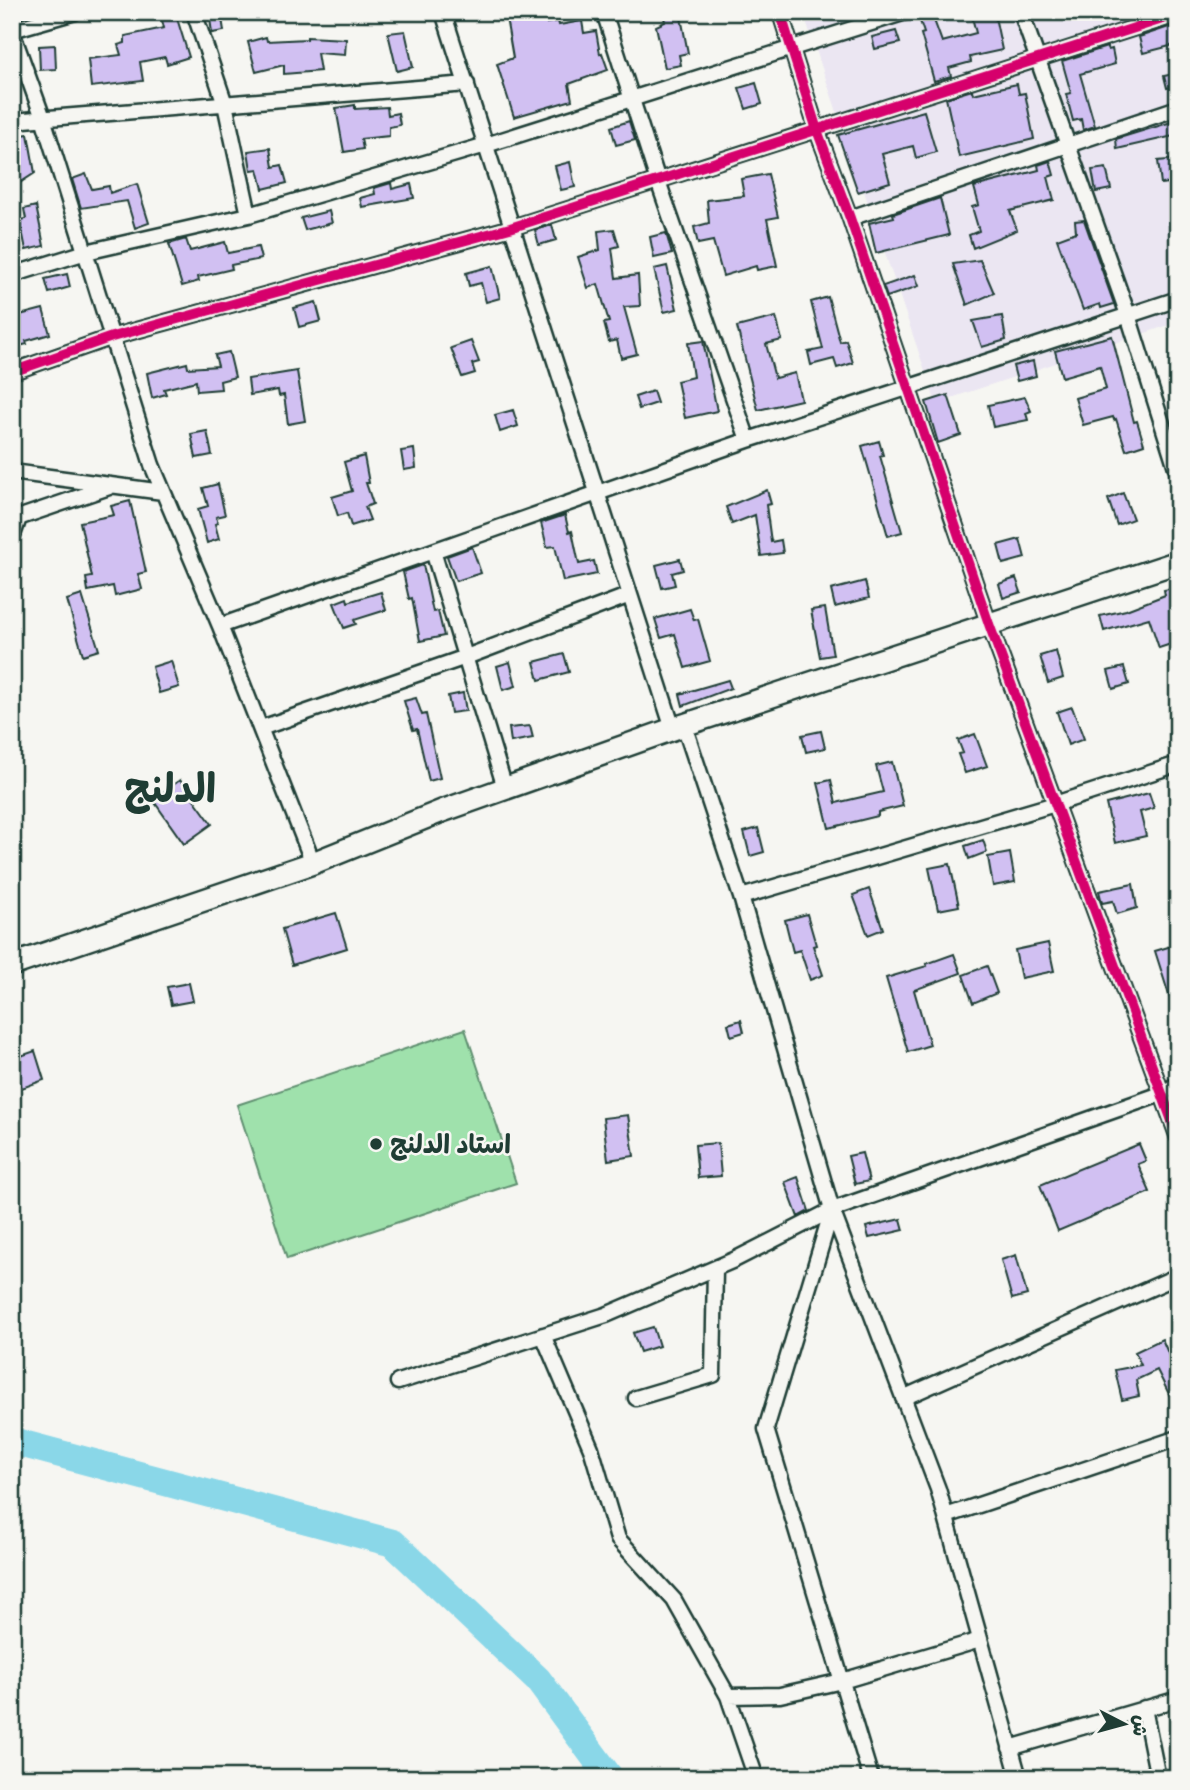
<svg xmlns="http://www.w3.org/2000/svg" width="1190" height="1790" viewBox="0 0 1190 1790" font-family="Sriracha,'Playpen Sans Arabic',sans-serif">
	<rect width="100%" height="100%" fill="#f6f6f2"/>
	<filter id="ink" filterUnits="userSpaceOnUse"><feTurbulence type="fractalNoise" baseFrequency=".0143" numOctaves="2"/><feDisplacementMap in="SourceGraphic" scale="14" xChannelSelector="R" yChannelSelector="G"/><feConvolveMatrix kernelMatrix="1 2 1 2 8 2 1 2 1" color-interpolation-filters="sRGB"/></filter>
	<g filter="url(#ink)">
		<path fill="#ebe6f2" d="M803,12H1178V322L936,403Z"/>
		<path fill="#9fe1ac" stroke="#5f8f70" stroke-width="2" d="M465,1029L516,1183L287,1259L237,1105Z"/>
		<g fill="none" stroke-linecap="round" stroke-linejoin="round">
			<path stroke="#8ad7e8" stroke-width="28" d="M12,1441L393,1543L538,1680L610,1778"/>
		</g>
		<path fill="#d1c0f2" stroke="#1f3d34" stroke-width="2" d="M160,12H175L189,57L167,64L165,57L140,62L143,81L91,87L88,59L121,55L118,45L125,43V36L164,28Z
			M209,12H221L224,31L212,33Z
			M505,12H545L547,23L558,21L559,25L582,21L584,33L596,31L600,54L602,53L608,70L569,84L572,100L514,117L497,64L513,58Z
			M663,12H680L688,53L679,55L681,65L665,68L656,26L665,22Z
			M917,12H931L942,42L976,33L972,17L994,12L1002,50L970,57L971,62L949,68L951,76L934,81L921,34L924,33Z
			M1178,24V44L1143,53L1139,37Z
			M405,31L413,67L397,71L388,33Z
			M896,31L900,43L875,49L872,37Z
			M266,37L267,41L307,39V37L346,39L345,55L317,53L320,71L284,74V65L256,72L248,42Z
			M55,45L56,69L40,70L39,46Z
			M1107,47L1108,50L1112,49L1115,64L1080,74L1095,126L1083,130L1081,119L1073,121L1066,94L1071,93L1062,61Z
			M1178,73V86L1167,88L1164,76Z
			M756,83L762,104L746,109L739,88Z
			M1017,84L1019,94L1025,93L1034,139L959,157L946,98L972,90L973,94Z
			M355,105V109L387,107L388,115L398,113L400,125L389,127V136L361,139L363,149L344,152L336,108Z
			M924,111L936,152L916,158L913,146L882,154L890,182L858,192L838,135Z
			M1178,120V135L1117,149L1116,139Z
			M629,121L635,140L616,145L611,127Z
			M28,134L35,173L18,184L12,137Z
			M270,148L273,167L282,165L287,183L263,189L258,169L251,170L248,151Z
			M1178,159V182L1161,184L1158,161Z
			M1050,161L1054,175L1048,177L1054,200L1010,211L1017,230L973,248L969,235L979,231L972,207L979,205L974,187L1039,170L1038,165Z
			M570,162L575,187L561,190L555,166Z
			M1106,168L1111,189L1096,192L1092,170Z
			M86,174L92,189L109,186L110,193L137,184L149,223L135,228L127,201L81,208L72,179Z
			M768,174L778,217L767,219L777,266L757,270L756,266L723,276L713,241L698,244L694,227L709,223L707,200L744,196L741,179Z
			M391,183L392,189L411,184L414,198L362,207L360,198L375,194L374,188Z
			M940,198L949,235L876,253L869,223L894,217L893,214Z
			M36,206L44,246L26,250L20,220L26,219L24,209Z
			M329,211L332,223L305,230L301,218Z
			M1084,220L1114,304L1101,308L1100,304L1083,310L1057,239L1076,232L1075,221Z
			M552,225L556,240L539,245L535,230Z
			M614,229L619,246L612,248L616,278L638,275L640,306L624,307L637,354L621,358L617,340L609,342L604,323L609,322L598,284L588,288L578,257L600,250L598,231Z
			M666,233L672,254L654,258L650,237Z
			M186,239L190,251L225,242L228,253L258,247L261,259L231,265L232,269L198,277L199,281L182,286L169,244Z
			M980,260L994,293L967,305L953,264Z
			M492,266L500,298L486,302L481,283L469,286L466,273Z
			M667,266L677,309L664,312L654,269Z
			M67,274L70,287L49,293L45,279Z
			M915,275L919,286L887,297L883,286Z
			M828,297L840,342L846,340L853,363L837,368L834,359L811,365L808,352L823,349L811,302Z
			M316,302L321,321L299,327L294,308Z
			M43,309L50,334L26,341L27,344L15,347L12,337V317Z
			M1002,316L1006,340L982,347L973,321Z
			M776,317L782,340L766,344L775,378L795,373L801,400L758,410L737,327Z
			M1112,336L1134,422L1137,421L1144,444L1126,450L1116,419L1114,420L1113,417L1083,425L1075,398L1106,389L1100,366L1062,377L1055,351Z
			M471,341L479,362L472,364L475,373L462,377L451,348Z
			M703,341L717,411L685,418L677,381L693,377L688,343Z
			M229,352L235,377L220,381L221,389L197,391L196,381L164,389L166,394L152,398L147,373L187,363L188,368L218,366L215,355Z
			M1033,361L1036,376L1017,381L1013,366Z
			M297,371L305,421L288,424L284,395L279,396L278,390L250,395L248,379Z
			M653,391L657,403L639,409L635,397Z
			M948,395L961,435L938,443L926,402Z
			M1025,397L1031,411L1026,413L1028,420L993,427L988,405Z
			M513,410L518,426L500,432L495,415Z
			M207,431L212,455L196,458L191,434Z
			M879,441L883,455L880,456L902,532L888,536L862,446Z
			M414,449L416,468L404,470L401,451Z
			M364,456L369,483H366L373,504L365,507L370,520L351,526L347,513L338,516L332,497L352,491L344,462Z
			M218,484L225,515L216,517L218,523L215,524L219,539L207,543L198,509L208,506L203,488Z
			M767,490L771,504L766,505L771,542L781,540L783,553L761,556L755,515L732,524L726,507Z
			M1123,493L1133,519L1117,525L1108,499Z
			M130,501L146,572L138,574L142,589L115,596L113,586L88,591L86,578L92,577L80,522L114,515L111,506Z
			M565,515L569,532L572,531L579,564L594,561L597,574L563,581L555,546L547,547L541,523Z
			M1020,539L1025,558L1003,564L998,545Z
			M472,547L481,573L456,581L447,556Z
			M680,559L683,570L672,573L675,585L662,588L656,565Z
			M423,565L433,612L438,611L444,636L420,641L412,598L409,599L403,572Z
			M1016,578L1021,592L1003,598L999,584Z
			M865,581L869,598L835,607L831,590Z
			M1178,587V638L1173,639L1174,643L1159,648L1149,618L1104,631L1100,616L1126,610L1165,595L1164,590Z
			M381,592L386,610L354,620L356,624L344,628L334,603L347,598L348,602Z
			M82,595L99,650L83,655L67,600Z
			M825,608L833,655L820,657L811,610Z
			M690,609L694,620L698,619L710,661L685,668L675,634L661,638L655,619Z
			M1056,651L1063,678L1048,683L1040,656Z
			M564,654L569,672L539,680L534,662Z
			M171,661L179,687L159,693L152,667Z
			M510,662L516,686L503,690L497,666Z
			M1124,667L1129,684L1113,689L1108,671Z
			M728,680L731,688L683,706L680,694Z
			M463,693L466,711L451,713L448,696Z
			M416,698L422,715L426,714L440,778L429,781L417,729L413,730L404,701Z
			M1072,707L1084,739L1068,745L1057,712Z
			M530,726L533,738L511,742L509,728Z
			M821,731L825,748L806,752L802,735Z
			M975,734L987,766L965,773L958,754L963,753L958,740Z
			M892,762L903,806L878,812V816L829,828L818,783L831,780L836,803L883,792L876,766Z
			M180,780L212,824L184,844L153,800Z
			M1149,793L1154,808L1140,812L1146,836L1115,843L1106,804Z
			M758,828L764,852L750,856L744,832Z
			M983,840L987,852L969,859L965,846Z
			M1010,853L1015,882L993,886L988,857Z
			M950,864L959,906L938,910L929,868Z
			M1133,884L1137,908L1117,914L1113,901L1102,903L1099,891Z
			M869,889L883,929L868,935L853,895Z
			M336,913L347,948L292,965L282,929Z
			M807,914L816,945L813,946L823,975L810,980L800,950L793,952L785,920Z
			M1048,943L1054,971L1021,978L1015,950Z
			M1178,944V1013L1175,1014L1155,951Z
			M954,954L961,973L914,990L930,1045L908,1052L886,978L927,966L926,964Z
			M987,966L997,993L973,1003L963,975Z
			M189,983L193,1001L171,1005L167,987Z
			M741,1020L744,1032L731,1036L728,1024Z
			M35,1051L44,1080L22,1088L12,1059Z
			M628,1115L634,1156L608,1160L603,1118Z
			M718,1143L721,1176L698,1178L695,1145Z
			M1139,1144L1146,1161L1138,1164L1150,1192L1058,1231L1040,1185Z
			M862,1153L869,1181L855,1184L848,1156Z
			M798,1177L809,1211L798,1217L785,1182Z
			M901,1219L904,1230L869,1238L866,1227Z
			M1016,1255L1027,1295L1012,1299L1001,1260Z
			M653,1327L659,1346L640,1352L633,1333Z
			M1162,1339L1178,1376V1412L1157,1370L1136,1380L1139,1396L1122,1400L1115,1370L1141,1365L1135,1352Z"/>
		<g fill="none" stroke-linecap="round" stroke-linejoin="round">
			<defs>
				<path id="street" d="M194,12L225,104L249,215
					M443,12L673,729
					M604,12L658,181L748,440
					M780,12L817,130L850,218L989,624L1178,1137
					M1021,12L1128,315L1178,474
					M12,30L75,12
					M12,32L43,118L152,465L220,626L313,863
					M12,121L467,84
					M850,218L1178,108
					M12,275L86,252L249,215L486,145L906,12
					M12,372L112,337L510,228L1178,14
					M12,472L163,492
					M12,520L109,487
					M12,538L19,518
					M433,551L505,788
					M220,626L748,440L1178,299
					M684,725L741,897L832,1210L938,1489L1019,1778
					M261,728L466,657L630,595
					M741,897L1055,804L1178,764
					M832,1210L766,1429L871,1778
					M543,1335L591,1448L618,1539L674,1600L728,1696L780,1695L842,1681L980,1640
					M398,1382L606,1315L734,1260L832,1210L1161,1094L1178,1084
					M636,1398L713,1375L715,1269
					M903,1398L1178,1276
					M946,1516L1178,1438
					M728,1696L756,1778
					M1144,1708L1158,1778
					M1010,1748L1178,1699"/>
				<path id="primary" d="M12,965L313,863L442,811L684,725L1178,562"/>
			</defs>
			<use href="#street" stroke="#1f3d34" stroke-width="19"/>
			<use href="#primary" stroke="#1f3d34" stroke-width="26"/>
			<use href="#street" stroke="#f6f6f2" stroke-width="14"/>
			<use href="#primary" stroke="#f6f6f2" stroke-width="21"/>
			<defs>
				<path id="cycleway" d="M780,12L817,130L850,218L989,624L1178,1137
					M12,372L112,337L510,228L1178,14"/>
			</defs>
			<use href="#cycleway" stroke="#f6f6f2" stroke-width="15"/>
			<use href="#cycleway" stroke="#d6006c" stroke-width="10"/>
		</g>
	</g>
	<circle fill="#1f3d34" stroke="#f6f6f2" stroke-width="2.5" cx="376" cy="1144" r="7"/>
	<g text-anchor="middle" stroke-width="5" stroke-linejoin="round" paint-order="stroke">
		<g font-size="26" font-weight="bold" fill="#1f3d34" stroke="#f6f6f2" text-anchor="start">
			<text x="390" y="1153">استاد الدلنج</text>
		</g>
		<g font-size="40" font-weight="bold" fill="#1f3d34" stroke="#f6f6f2">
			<text x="170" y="802">الدلنج</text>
		</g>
	</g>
	<rect width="1190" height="1790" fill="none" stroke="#f6f6f2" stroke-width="42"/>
	<rect x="21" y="21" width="1148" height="1748" fill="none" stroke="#1f3d34" stroke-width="2.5" filter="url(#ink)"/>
	<g transform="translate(1124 1724) rotate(96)" stroke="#f6f6f2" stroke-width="5" paint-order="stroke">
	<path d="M0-5L12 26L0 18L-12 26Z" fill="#1f3d34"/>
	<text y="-10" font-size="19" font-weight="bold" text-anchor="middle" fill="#1f3d34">ش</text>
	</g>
</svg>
